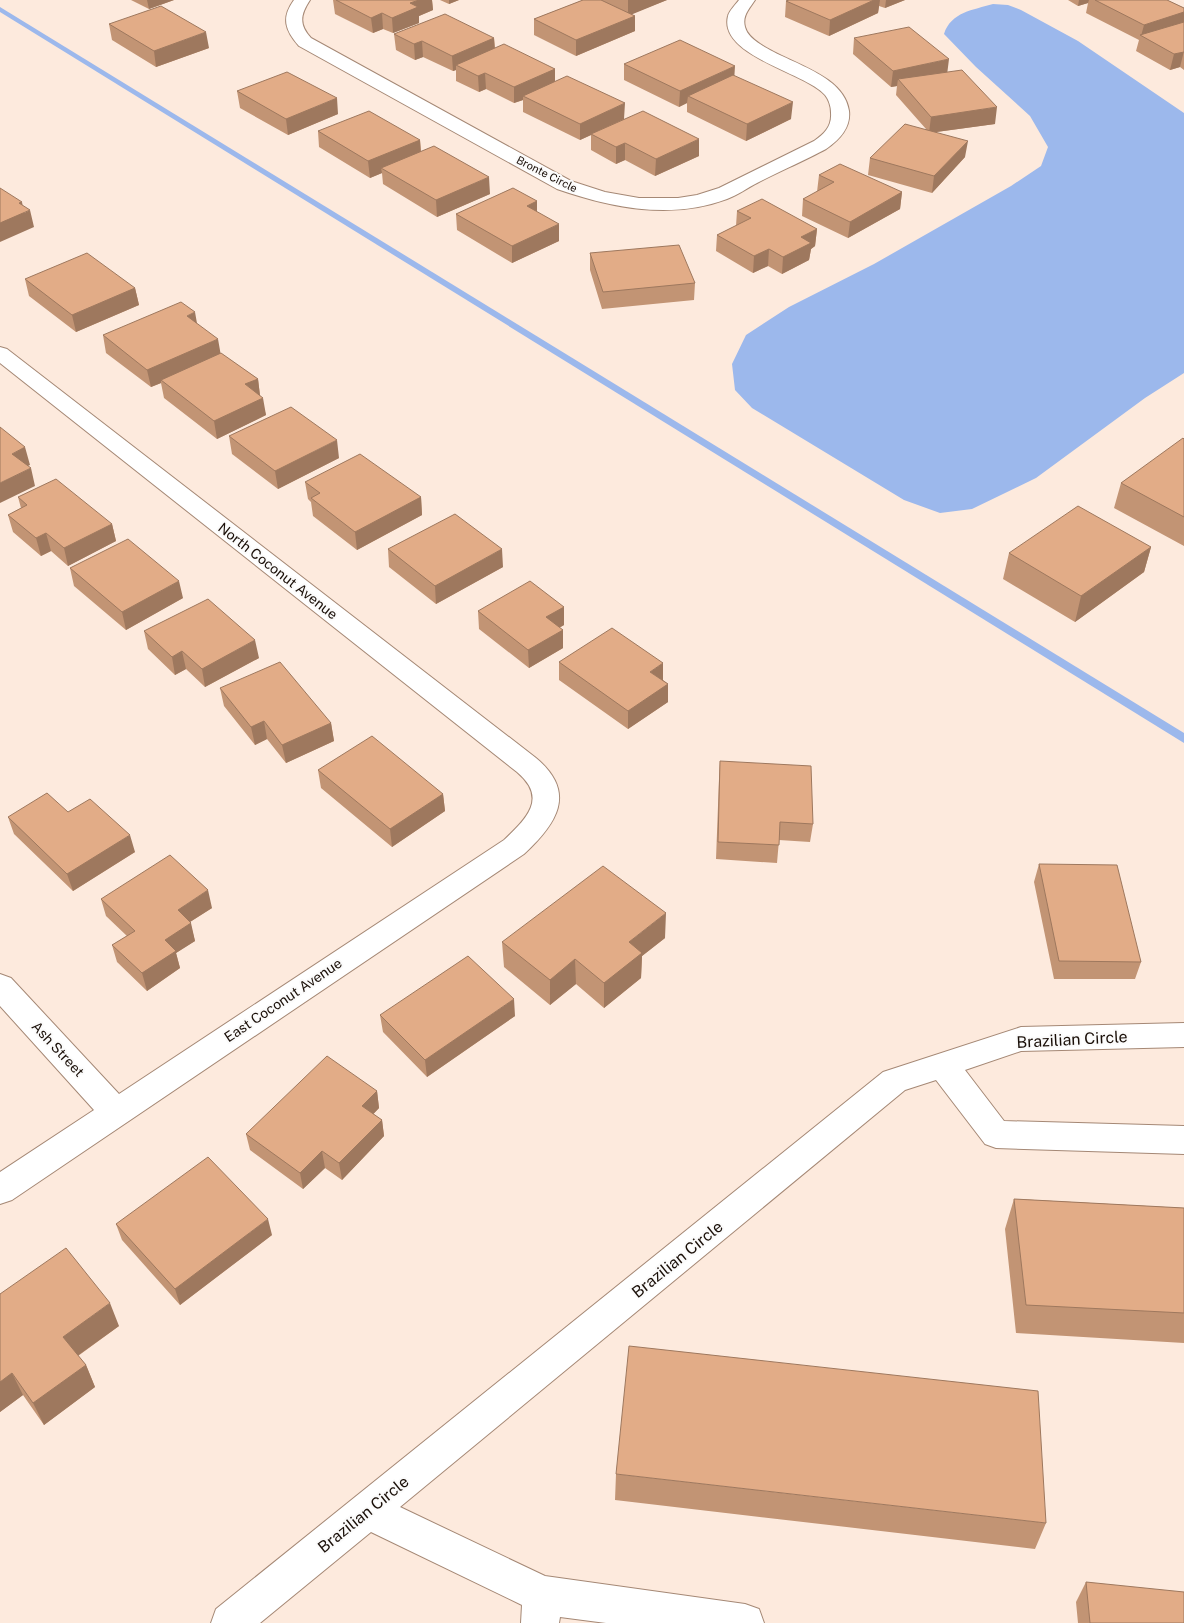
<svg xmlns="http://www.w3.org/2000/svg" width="1184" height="1623" viewBox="0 0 1184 1623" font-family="'Public Sans',sans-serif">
	<rect width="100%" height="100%" fill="#fdeadd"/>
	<path fill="#9cb8ec" d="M993,4L1008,5L1021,10L1078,41L1184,113V373L1145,398L1036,478L972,509L940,513L904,500L752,408L735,390L732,364L746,335L789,307L874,264L1011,186L1041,166L1048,147L1030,116L976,67L944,34C951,12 973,10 993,4Z"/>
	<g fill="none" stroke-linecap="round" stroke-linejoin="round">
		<path fill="#9cb8ec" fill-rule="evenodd" d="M0,7L1184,733V743L0,12Z"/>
		<defs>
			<path id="minor" d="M294,0H310C300,15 299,25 311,38L571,181L605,192L639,198H678L697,195L719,188L814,141C824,134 832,127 831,113C831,107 829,100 825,95C807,73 718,56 728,16C729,11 736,4 739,0H755C749,9 742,16 745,27C747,35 754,40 760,44C787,63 844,74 849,111C851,128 839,140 826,149C804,161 780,171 757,183C747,188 738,195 727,199C671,220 612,208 557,189L299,46C285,30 281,18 294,0Z
				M0,347L7,349L536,758C578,793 556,824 524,854L12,1200L0,1204V1172L94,1110L0,1006V974L11,978L119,1094L504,840C527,818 548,798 517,772L0,363Z
				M1184,1023V1047L1021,1051L965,1070L1004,1121L1184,1126V1154L996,1148L985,1144L936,1080L905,1090L400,1507L545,1576L745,1604L759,1609L764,1623H606L560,1617L559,1623H521L522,1605L371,1532L260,1623H211L216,1609L883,1072L1021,1027Z"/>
		</defs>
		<use href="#minor" stroke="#a58875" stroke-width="2"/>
		<use href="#minor" fill="#fff" fill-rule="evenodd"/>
	</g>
	<path fill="#c29474" d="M131,0H174L149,9Z
		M333,0H432L433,10L419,16V23L393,33L383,29L373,33L335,14Z
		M440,0H459L449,4Z
		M583,0H667L631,14L635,16V31L576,56L534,35V19Z
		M789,0H905L885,8L879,6L878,13L829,36L785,17L786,1Z
		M1068,0H1167L1184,8V70L1180,67L1170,70L1136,51L1139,40L1086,13L1088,3L1078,6Z
		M109,24L209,48L156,67L112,40Z
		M394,34L494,38L495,48L555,69V81L624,119L699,156L655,176L625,160L616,164L591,150V135L580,140L523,112V100L514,103L486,89L479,92L456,81V70L453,71L423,57L415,60L396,50Z
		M854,38L947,72L995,124L936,132L965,157L932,193L868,175L870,158L926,129L896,95L897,86L891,87L853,54Z
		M624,64L734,76L791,119L746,141L687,112V103L679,107L624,80Z
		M237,91L338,114L288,135L240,108Z
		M318,131L420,140L421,151L490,194L437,217L383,184L382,173L370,178L319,147Z
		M819,175L902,192L900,209L848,238L802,216L803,199L817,192Z
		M537,201V212L559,241L512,263L457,230L456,214Z
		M737,211L817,229L815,246L811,249L809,260L782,274L768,266L753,273L716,251L717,235L736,226Z
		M590,253L695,283L694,300L602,309L590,270Z
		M25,279L135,288L139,305L76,332L29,296Z
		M197,324L220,353L258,379L260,395L266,415L217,439L164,398L161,383L151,387L106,353L103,335Z
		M229,436L339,458L278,489L232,454Z
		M1184,439V546L1114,508L1121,483Z
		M305,482L421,497L422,515L357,550L313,516L311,502L308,499Z
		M18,497L112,524L116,541L68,566L51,551L41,556L13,532L8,515L21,508Z
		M1151,547L1144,572L1075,622L1003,579L1009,553Z
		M388,549L503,567L436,604L389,567Z
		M70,568L183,598L126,630L74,586Z
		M564,607V625L559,628L563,630V648L529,668L479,629L478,611Z
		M144,631L259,658L205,687L186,669L175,675L148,649Z
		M559,662L663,680L668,684V702L628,729L559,680Z
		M220,688L331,723L334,741L286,763L267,739L255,745L224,706Z
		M720,761L813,824L810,842L779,840L777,863L716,859L719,779Z
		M318,770L443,794L445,811L392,847L321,788Z
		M68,812L135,852L73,891L14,834L8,817Z
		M1039,864L1141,962L1135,979H1054L1034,882Z
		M101,899L212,908L190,922L195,941L176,953L180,968L147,991L117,962L112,945L127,936L106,916Z
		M665,938L642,956L641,978L604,1008L576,984L550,1005L504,967L502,942Z
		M380,1015L515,1016L427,1077L383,1032Z
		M377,1091L379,1108L373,1114L382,1120L384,1136L342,1180L325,1168L303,1189L250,1150L246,1134Z
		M1014,1199L1184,1208V1343L1016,1333L1005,1229Z
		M116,1224L272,1235L180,1305L122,1240Z
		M0,1294L119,1326L78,1356L86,1365L95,1387L44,1425L23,1395L0,1412Z
		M616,1474L1046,1523L1035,1549L615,1500Z
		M1086,1582L1184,1623H1078L1076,1602Z"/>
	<path fill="#9e785e" d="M147,0H174L149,9Z
		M419,0H432L433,10L419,16V23L393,33L392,18L410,3Z
		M449,0H459L449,4Z
		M628,0H667L628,16Z
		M874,0H880L878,13L829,36L830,20Z
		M886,0H905L885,8Z
		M1079,0H1089L1088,3L1078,6Z
		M1184,12V26L1141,36L1144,25Z
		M382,13L383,29L373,33L371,18Z
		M635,16V31L576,56V40Z
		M206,32L209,48L156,67L154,51Z
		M494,38L495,54L456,65V70L453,71L452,56Z
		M422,41L423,57L415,60L414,44Z
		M1184,51L1180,67L1170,70L1174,54Z
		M949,59L947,75L898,79L897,86L891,87L893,71Z
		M735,66L734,82L688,96L687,103L679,107L680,91Z
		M555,69V85L523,96V100L514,103V87Z
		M485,73L486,89L479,92L478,76Z
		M337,98L338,114L288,135L286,119Z
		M793,102L791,119L746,141L747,124Z
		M625,103L624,119L591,134V135L580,140V124Z
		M997,107L995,124L929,133L931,117Z
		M699,139V156L655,176L656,159Z
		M420,140L421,156L381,168L382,173L370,178L368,161Z
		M968,141L965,157L932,193L934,176Z
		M625,143V160L616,164V147Z
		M489,177L490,194L437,217L436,200Z
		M902,192L900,209L848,238L850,222Z
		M537,201V218L527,206Z
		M22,202L24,213L30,210L34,227L0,242V223L19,203Z
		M559,224V241L512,263V246Z
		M817,229L815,246L811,249L809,260L782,274L783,257L801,237Z
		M769,249L768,266L753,273L754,256Z
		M135,288L139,305L76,332L72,315Z
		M195,312L198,329L187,316Z
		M218,339L221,356L161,380V383L151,387L147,370Z
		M258,379L260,396L245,384Z
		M263,398L266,415L217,439L214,421Z
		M337,440L339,458L278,489L275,471Z
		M25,447L30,465L17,471L12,454Z
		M31,468L35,486L0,503V483Z
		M421,497L422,515L357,550L355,532Z
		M112,524L116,541L68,566L64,548Z
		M46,533L51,551L41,556L36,538Z
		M1151,547L1144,572L1075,622L1081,596Z
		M502,549L503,567L436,604L435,586Z
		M179,581L183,598L126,630L122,612Z
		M564,607V625L546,635V617Z
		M563,630V648L529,668L528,650Z
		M255,640L259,658L205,687L202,669Z
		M182,651L186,669L175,675L172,657Z
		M663,663V681L650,672Z
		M668,684V702L628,729V711Z
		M264,721L267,739L255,745L251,727Z
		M331,723L334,741L286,763L282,745Z
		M443,794L445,811L392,847L390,829Z
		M130,835L135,852L73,891L67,874Z
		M208,890L212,908L182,927L178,910Z
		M666,913L665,938L642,956L641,978L604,1008V983L629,942Z
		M191,923L195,941L176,953L180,968L147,991L142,973L165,940Z
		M575,959L576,984L550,1005V980Z
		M514,999L515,1016L427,1077L425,1060Z
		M377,1091L379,1108L365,1123L362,1106Z
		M382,1120L384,1136L342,1180L339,1163Z
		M322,1151L325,1168L303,1189L300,1173Z
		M268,1219L272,1235L180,1305L175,1289Z
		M110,1303L119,1326L73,1359L63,1337Z
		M86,1365L95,1387L44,1425L33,1403Z
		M12,1373L23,1395L0,1412V1382Z"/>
	<path fill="#e2ac87" stroke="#9e785e" d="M336,0H419L410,3L418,7L392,18L382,13L371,18Z
		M583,0H601L635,16L576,40L534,19Z
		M789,0H874L830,20L786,1Z
		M1095,0H1167L1184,8V12L1144,25Z
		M161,6L206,32L154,51L109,24Z
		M445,14L494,38L452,56L422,41L414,44L394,34Z
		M1184,22V52L1174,54L1140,35Z
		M909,27L949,59L893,71L854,38Z
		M680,40L735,66L680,91L624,64Z
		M504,44L555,69L514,87L485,73L478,76L456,65Z
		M962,70L997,107L931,117L898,79Z
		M287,72L337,98L286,119L237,91Z
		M733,75L793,102L747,124L688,96Z
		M567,76L625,103L580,124L523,96Z
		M369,111L420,140L368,161L318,131Z
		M643,111L699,139L656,159L625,143L616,147L591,134Z
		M905,124L968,141L934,176L870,158Z
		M434,146L489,177L436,200L381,168Z
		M840,164L902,192L850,222L803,199L834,182L819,175Z
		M0,188L22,202L19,203L30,210L0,223Z
		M513,188L537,201L527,206L559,224L512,246L456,214Z
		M762,199L817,229L801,237L811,243L783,257L769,249L754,256L717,235L751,218L737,211Z
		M679,245L695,283L603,292L590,253Z
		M87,253L135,288L72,315L25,279Z
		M181,302L195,312L187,316L218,339L147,370L103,335Z
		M221,353L258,379L245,384L263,398L214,421L161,380Z
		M291,407L337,440L275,471L229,436Z
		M0,427L25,447L12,454L31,468L0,483Z
		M1183,438L1184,439V517L1121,483Z
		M360,454L421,497L355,532L311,498L320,493L305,482Z
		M56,479L112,524L64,548L46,533L36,538L8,515L27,505L18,497Z
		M1078,506L1151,547L1081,596L1009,553Z
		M455,514L502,549L435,586L388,549Z
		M128,539L179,581L122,612L70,568Z
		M530,581L564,607L546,617L563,630L528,650L478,611Z
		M208,599L255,640L202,669L182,651L172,657L144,631Z
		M612,628L663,663L650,672L668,684L628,711L559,662Z
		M280,662L331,723L282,745L264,721L251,727L220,688Z
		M372,736L443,794L390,829L318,770Z
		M720,761L811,766L813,824L780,822L779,845L718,842Z
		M47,793L68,812L90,799L130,835L67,874L8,817Z
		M170,855L208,890L178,910L191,923L165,940L176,951L142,973L112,945L135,931L101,899Z
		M1039,864L1117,865L1141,962L1059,961Z
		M603,866L666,913L629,942L642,953L604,983L575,959L550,980L502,942Z
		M468,956L514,999L425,1060L380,1015Z
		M327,1056L377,1091L362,1106L382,1120L339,1163L322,1151L300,1173L246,1134Z
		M208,1157L268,1219L175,1289L116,1224Z
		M1014,1199L1184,1208V1313L1026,1305Z
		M66,1248L110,1303L63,1337L86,1365L33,1403L12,1373L0,1382V1294Z
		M629,1346L1038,1391L1046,1523L616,1474Z
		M1086,1582L1184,1592V1623H1090Z"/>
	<g text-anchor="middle" stroke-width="4" stroke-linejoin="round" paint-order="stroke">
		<g font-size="11" fill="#1a0f08" stroke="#fbfbfb">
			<text transform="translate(547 174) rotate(27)" y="4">Bronte Circle</text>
		</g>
		<g font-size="14" fill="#1a0f08" stroke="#fbfbfb">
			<text transform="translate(278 571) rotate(38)" y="5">North Coconut Avenue</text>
			<text transform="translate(283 1000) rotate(-34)" y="5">East Coconut Avenue</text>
			<text transform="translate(58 1049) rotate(47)" y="5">Ash Street</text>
		</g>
		<g font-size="16" fill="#1a0f08" stroke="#fbfbfb">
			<text transform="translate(1072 1039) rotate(-3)" y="6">Brazilian Circle</text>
			<text transform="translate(677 1259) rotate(-39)" y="6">Brazilian Circle</text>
			<text transform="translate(363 1514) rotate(-39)" y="6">Brazilian Circle</text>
		</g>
	</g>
</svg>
